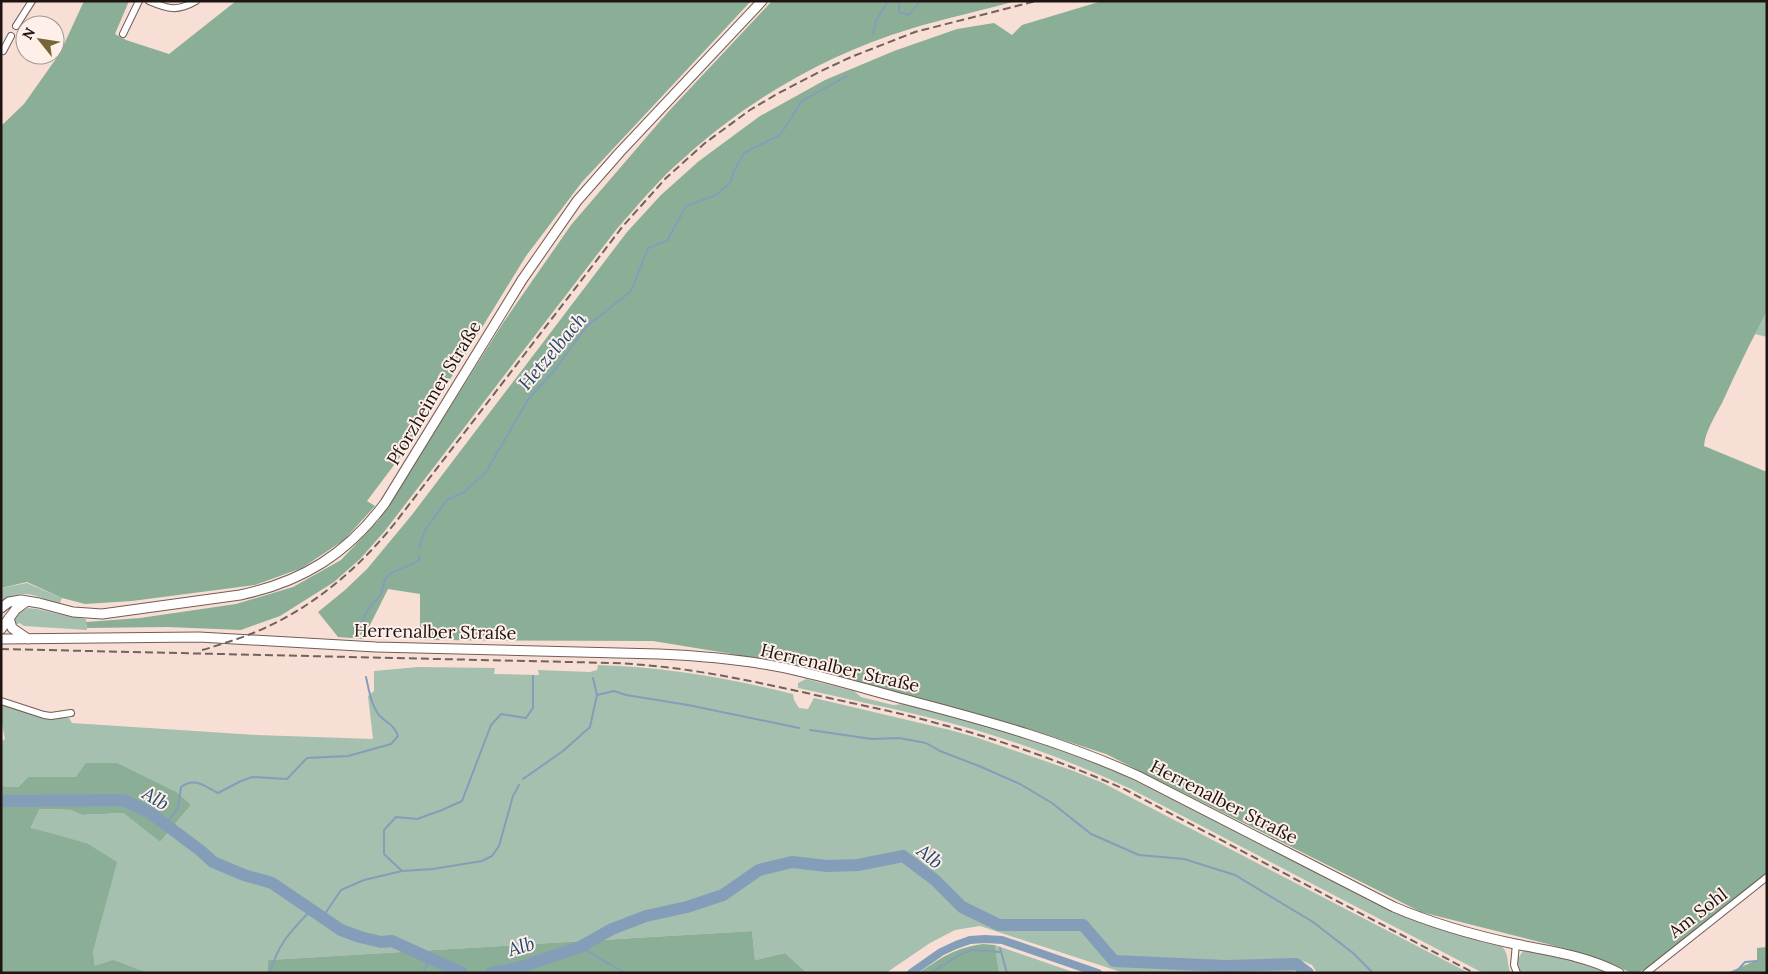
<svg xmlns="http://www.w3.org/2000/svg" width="1768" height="974" viewBox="0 0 1768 974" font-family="Lora,serif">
	<rect width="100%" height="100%" fill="#f8dfd5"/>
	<path fill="#a5c0ae" d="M1767,312V337L1755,334Z
		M27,583L62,598L59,605C37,596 24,587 1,602V588Z
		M28,608L37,609L67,616L86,619L87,630L24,626L20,623L14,625C13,615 20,612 28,608Z
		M598,665C667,667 727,678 793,694L794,700L799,708L808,709L814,698L950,730L978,738L1071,770L1103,783L1469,973H1317L1312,965L1303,961L1292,973H1124L980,926L955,930L930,943L886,973H807L785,953L755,960L752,931L268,960L267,973H152L95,966L93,952L116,862L87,843L31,829L38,809L71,810L82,815L123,813L160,842L191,805L76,777H28L18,787L1,786V742L5,739L1,719V705L46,718H69L72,723L257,735L373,739L368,696L374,691V671L418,667L495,668L494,674L539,675L538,670L590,672L597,670Z
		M806,679L854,691L861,697L893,705L905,704C974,723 1043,741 1109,768L1399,914C1433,928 1466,938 1501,946C1510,953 1506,964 1511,973H1483L1131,789C1067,759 1000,735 931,718C887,707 842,698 798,688V683Z
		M995,945L1076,973H999Z
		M1523,951H1528L1574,961L1608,973H1521L1517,960Z"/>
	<path fill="#8bae97" d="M84,1H129L115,34L126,40L169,54L236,1H751L582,182L526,256L412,441L367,501L375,506L344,540L302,568L255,585L132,601L85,604L62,598L27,582L1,588V126L24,104L60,53Z
		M772,1H1016C981,11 945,18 910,29C827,54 748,100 684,158C659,179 638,205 616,230L384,532L360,559L334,582L280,616L241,630L167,627L87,628L86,622L140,618L236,604L293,587L341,560L379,520L503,323L571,225L668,112Z
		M1102,1H1767V312C1750,342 1736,373 1722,403C1715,416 1705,432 1704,446L1767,472V873L1648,967L1638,973H1631L1615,965L1567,949L1421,912L1106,754L1023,727L798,665L653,641L420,640V594L388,589L363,639L338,637L318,612L345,590L367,569L411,516L627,232L661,195L699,161L760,116L825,80L894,51L957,29L994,23L1012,35L1022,25Z
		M86,763H117L176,792L191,805L160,842L123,813L82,815L71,810L39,809L31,828L87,843L117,862L93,952L95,966L113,960L145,972L152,973H1V786L18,787L28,777H76Z
		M752,931L755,960L785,953L807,973H267L268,960Z
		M983,944L995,945L999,973H919C942,957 955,948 983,944Z
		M1767,947V973H1727L1757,960V948Z"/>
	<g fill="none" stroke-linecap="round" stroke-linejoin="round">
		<path stroke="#849eba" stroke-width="2" d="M899,1V12L909,15L920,1
			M873,34L876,21L888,1
			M419,548L425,530L447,500L464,492L486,472L529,398L554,371L586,327L631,291L648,248L667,241L686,206L716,195L731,182L733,173L744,153L780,135L802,101L847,76
			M358,636C361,626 363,615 370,607C373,602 378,600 380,595C385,588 382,579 390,574C399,568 410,567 419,560V555
			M593,678L597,695
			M810,730L872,739L899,738L926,743L940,751L979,766L1020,784L1052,803L1091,834L1139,855L1184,859L1235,875L1313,922L1353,953L1373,973
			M523,779L563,751L590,727L597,695L614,691L626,695L688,705L799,728
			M165,825L178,808L181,787C195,777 204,786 218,793L241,781L252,777L287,779L307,758L348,756L391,744L398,736C394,724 387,724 379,715C371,705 369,690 366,677
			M402,871L384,854V830L396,817L417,819L442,810L462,801L491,725L501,714L526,718L533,708V676
			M322,918L341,890L364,880L402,871L433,869L482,861L492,856L499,846L513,796L519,785
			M580,947L625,973
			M1000,948L1007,973
			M1765,959L1767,958
			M270,973C278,944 290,932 310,911
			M423,973L430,959
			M931,973L959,955L972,950L1000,952
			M1735,973L1745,962L1757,961"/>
		<path stroke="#849eba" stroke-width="8" d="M911,973L941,952L956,945L970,940L985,939L1002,940L1098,973"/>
		<path stroke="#849eba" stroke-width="12" d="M1,801L123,800L149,812L201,851L213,862L244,875L272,883L341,930L360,937L381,942L392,941L462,973
			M491,973L518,968L580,947L612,929L646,916L687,907L723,895L759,870L792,862L827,866L858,865L903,856L935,880L962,907L999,925H1083L1114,961L1225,966L1296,964L1308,973"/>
		<defs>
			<path id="street" d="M149,1C168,9 177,12 196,1
				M16,26L32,1
				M123,34L139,1
				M3,51L11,36
				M1,701L44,715L51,716L71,713
				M1516,944L1514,965L1517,973
				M1646,973L1767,877"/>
			<path id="secondary" d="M1,608L9,602L21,600L39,603L73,612L102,614L240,595C302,582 347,554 385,503L522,280L577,201L620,152L762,1
				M9,618L12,628L28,639
				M1,629L16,609L27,601
				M1,639L199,637L376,647L659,654C705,656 753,660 798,671C837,680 876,692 915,702C991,722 1066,743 1138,776L1394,907C1434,924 1473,935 1515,944C1550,951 1587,956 1619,973"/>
		</defs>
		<use href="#street" stroke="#735d55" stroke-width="8"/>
		<use href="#secondary" stroke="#735d55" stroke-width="11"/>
		<use href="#street" stroke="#fff" stroke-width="6"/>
		<use href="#secondary" stroke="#fff" stroke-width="9"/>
		<path stroke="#71625c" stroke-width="2" stroke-dasharray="8 4" stroke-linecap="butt" d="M1,649L613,663C688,666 756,682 829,698C865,706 901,713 936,723C999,739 1062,762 1122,788L1474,973
			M202,650C211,648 220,644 228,642C296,621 351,578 395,523L623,226L666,178L705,143L750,110L777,94L819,72L851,57L915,32L1036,1"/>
	</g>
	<g text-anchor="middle" stroke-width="4" stroke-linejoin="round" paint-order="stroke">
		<g font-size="18" fill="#1e1512" stroke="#feefe9">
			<text transform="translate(434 393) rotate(-59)" y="6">Pforzheimer Straße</text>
			<text transform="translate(435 632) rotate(1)" y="6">Herrenalber Straße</text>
			<text transform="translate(840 668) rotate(13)" y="6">Herrenalber Straße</text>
			<text transform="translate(1224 802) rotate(27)" y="6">Herrenalber Straße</text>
			<text transform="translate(1698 913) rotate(-38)" y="6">Am Sohl</text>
		</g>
		<g font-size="19" font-style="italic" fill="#214970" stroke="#feefe9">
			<text transform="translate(552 351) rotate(-50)" y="7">Hetzelbach</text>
			<text transform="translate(156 798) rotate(31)" y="7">Alb</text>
			<text transform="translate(930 856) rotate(39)" y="7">Alb</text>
			<text transform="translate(521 946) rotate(-16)" y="7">Alb</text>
		</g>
	</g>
	<rect width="1768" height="974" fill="none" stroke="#1e1512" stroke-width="5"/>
	<g transform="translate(40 40) rotate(300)"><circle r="24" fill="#feefe9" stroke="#a49893"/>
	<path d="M0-4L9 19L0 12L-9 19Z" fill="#756633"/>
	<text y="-8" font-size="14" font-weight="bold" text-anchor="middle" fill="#1e1512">N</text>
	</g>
</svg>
